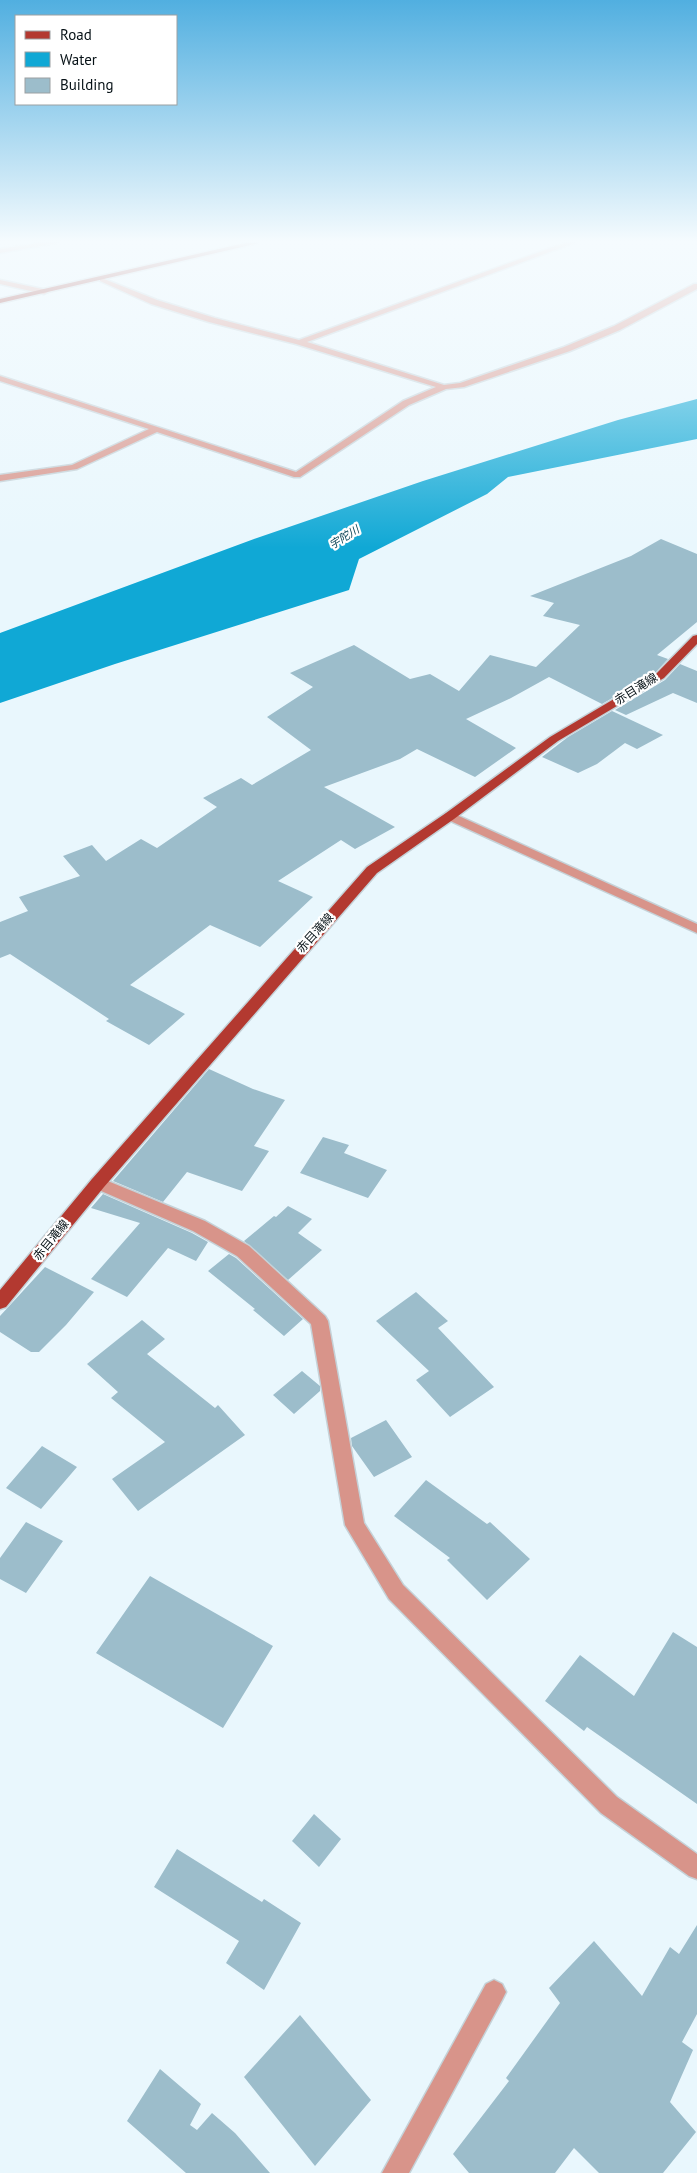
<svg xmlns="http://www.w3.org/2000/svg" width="697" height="2173" viewBox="0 0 697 2173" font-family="'PT Sans','Noto Sans JP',sans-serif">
	<rect width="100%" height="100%" fill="#e9f7fd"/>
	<path fill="#10a8d5" d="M697,399V439L508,477L487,494L359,559L349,590L115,664L0,703V633L254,539L423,481L618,420Z"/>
	<path fill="#9cbdcb" d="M661,539L697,554V622L657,655L668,659L655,673L602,704L549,677L511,698L466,719L516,748L475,777L417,749L400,759L324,787L395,827L355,849L341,840L278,881L313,897L260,947L210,925L130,985L185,1014L149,1045L106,1021L109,1019L10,954L0,958V922L28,911L19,897L80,876L63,856L92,845L106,861L141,839L157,848L217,807L203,798L241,778L252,785L311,750L267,717L313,687L290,673L354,645L410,679L430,674L459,691L490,655L536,667L580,625L543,616L554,603L530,596L631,556Z
		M680,664L697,671V703L673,693L626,715L615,710L665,680Z
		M612,711L663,735L637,749L625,743L597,764L578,773L542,757L568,737Z
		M209,1069L253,1089L285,1100L254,1146L269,1151L242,1191L187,1172L163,1202L113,1181Z
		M323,1137L349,1145L344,1153L387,1170L368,1198L300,1173Z
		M103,1194L192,1233L208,1242L196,1261L168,1248L127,1297L91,1279L140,1223L91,1208Z
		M288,1206L312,1219L298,1233L322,1250L288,1280L244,1241L274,1216L276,1217Z
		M229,1254L236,1258L303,1319L284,1336L253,1310L255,1309L208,1271Z
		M45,1267L94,1292L66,1325L39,1352H31L0,1332V1316Z
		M416,1292L448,1321L438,1328L494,1387L450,1417L416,1380L429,1371L376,1321Z
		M142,1320L165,1339L147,1354L215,1408L218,1405L245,1435L138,1511L112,1479L165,1442L111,1398L118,1392L87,1364Z
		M302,1371L320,1386V1391L294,1414L273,1395Z
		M386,1420L412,1457L374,1477L352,1446L351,1438Z
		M42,1446L77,1467L41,1509L6,1488Z
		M426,1480L487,1524L490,1522L530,1559L487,1600L447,1560L450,1558L394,1516Z
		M26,1522L63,1541L26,1593L0,1579V1558Z
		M150,1576L273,1646L223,1728L96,1653Z
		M673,1632L697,1647V1804L587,1727L584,1731L545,1701L580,1655L634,1696Z
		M314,1814L341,1839L319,1867L292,1841Z
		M177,1849L262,1902L264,1899L301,1923L264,1990L226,1963L239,1941L154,1887Z
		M697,1925V2014L682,2042L693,2050L670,2102L696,2132L663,2173H599L574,2148L555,2173H469L453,2154L509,2081L506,2078L560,2003L549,1988L594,1941L642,1996L670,1947L679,1954Z
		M300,2015L371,2100L315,2166L244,2077Z
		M160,2069L201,2104L190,2125L197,2130L212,2113L235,2133L270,2173H186L127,2121Z"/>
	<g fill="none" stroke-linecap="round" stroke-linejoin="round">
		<defs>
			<path id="minor" d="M38,243H57L0,253V249Z
				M564,243H574L307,342L444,385L460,383L564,347L614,326L694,284H697V289L620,330L570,351L464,387L446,389L409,405L300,477H294L157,432L77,469L0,481V475L72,465L149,429L0,381V376L296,472L403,401L436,387L296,344L209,322L151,304L100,281V279H104L157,300L215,318L299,340Z
				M0,280L47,290L48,292L44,294L0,284Z
				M450,812L697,924V933L446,819L444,816L446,813Z
				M98,1177L205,1221L249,1246L325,1316L328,1321L364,1523L403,1585L617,1797L697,1854V1879L689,1876L601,1813L389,1599L345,1525L311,1324L237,1256L193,1231L92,1187L90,1183L92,1179Z
				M494,1980L502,1984L506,1992L502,2000L409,2173H382L486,1984Z"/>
			<path id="major" d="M697,635V644L664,678L558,741L454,819L377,873L104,1187L6,1307L0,1309V1290L92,1179L367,867L446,813L550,737L656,674L693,636Z"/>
			<path id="highway" d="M245,243H259L0,303V299Z"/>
		</defs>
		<use href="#minor" stroke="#c5d2d8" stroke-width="3"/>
		<use href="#major" stroke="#c5d2d8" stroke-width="3"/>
		<use href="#highway" stroke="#c5d2d8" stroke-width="3"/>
		<use href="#minor" fill="#d8948a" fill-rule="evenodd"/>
		<use href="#major" fill="#b33930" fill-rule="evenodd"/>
		<use href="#highway" fill="#95241e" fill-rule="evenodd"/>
	</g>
	<linearGradient id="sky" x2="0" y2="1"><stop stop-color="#51afe0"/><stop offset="0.44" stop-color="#f5fbfe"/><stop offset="1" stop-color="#f5fbfe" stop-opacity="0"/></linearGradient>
	<rect width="697" height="548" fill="url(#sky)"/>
	<g text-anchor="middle" stroke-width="4.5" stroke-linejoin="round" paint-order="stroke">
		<g font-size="11" font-style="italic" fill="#084254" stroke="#fff">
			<text transform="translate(344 537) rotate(-32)" y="4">宇陀川</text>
		</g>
		<g font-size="12" fill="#061116" stroke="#fff">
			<text transform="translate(636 689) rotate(-32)" y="4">赤目滝線</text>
			<text transform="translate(315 933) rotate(-48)" y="4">赤目滝線</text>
			<text transform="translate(51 1240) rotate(-51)" y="4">赤目滝線</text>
		</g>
	</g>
	<rect x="15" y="15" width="162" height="90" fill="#ffffff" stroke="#9ba0a2"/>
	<rect x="25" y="31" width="25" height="8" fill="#b33930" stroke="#9ba0a2"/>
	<text x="60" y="40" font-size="15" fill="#061116">Road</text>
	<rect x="25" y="52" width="25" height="15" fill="#10a8d5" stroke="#9ba0a2"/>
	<text x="60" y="65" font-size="15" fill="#061116">Water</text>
	<rect x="25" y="78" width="25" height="15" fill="#9cbdcb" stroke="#9ba0a2"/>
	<text x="60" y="90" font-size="15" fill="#061116">Building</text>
</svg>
